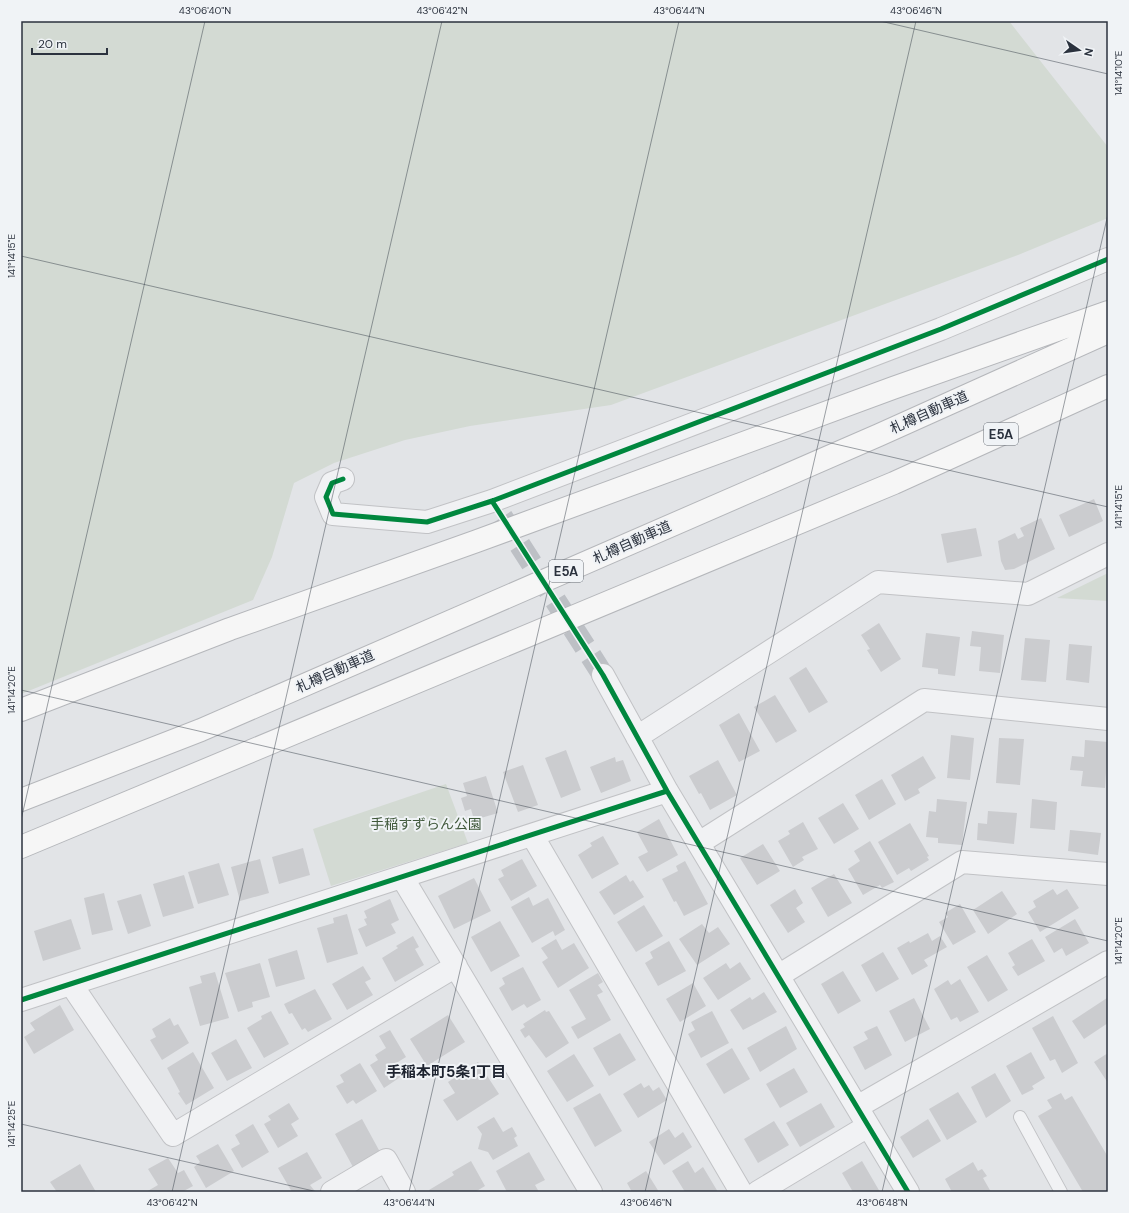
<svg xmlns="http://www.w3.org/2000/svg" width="1129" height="1213" viewBox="0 0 1129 1213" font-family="'DM Sans','Noto Sans JP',sans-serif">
	<rect width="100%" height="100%" fill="#e2e4e7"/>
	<path fill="#d3dad3" d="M21,21H1009L1108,147V218L1018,255L611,405L470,426L405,440L334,463L294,483L272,557L253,600L21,694Z
		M1108,573V601L1057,598Z
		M446,784L468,843L331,886L313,829Z"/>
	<path fill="#cbcccf" d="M1094,499L1103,521L1069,537L1059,515Z
		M1041,518L1055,549L1014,569L1005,570L1001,561L998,541L1015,533L1018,539L1024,536L1020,528Z
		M976,528L982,556L947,563L941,534Z
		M879,623L901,659L881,672L867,650L870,649L861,635Z
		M972,631L1004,635L1000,673L979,671L981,647L970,646Z
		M926,633L960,637L955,676L938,674V669L922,667Z
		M1025,638L1050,640L1046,682L1021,680Z
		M1069,644L1092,646L1089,683L1066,680Z
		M806,667L828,702L809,713L789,678Z
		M775,695L797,731L776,743L754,707Z
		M739,713L760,751L739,762L719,725Z
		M951,735L974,738L970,780L947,778Z
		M999,738L1024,739L1020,785L996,783Z
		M1085,740L1108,742L1105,788L1081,786L1083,771L1070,770L1072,756L1084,757Z
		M566,750L581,790L561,798L545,758Z
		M923,756L936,778L918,789L920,793L905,801L891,775Z
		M615,757L616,762L623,760L631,781L601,793L590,767Z
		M718,760L737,795L710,810L701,793L699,794L689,776Z
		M523,765L538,805L518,812L503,772Z
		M486,776L498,813L474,820L471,809L465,811L461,798L467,796L463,783Z
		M882,779L896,804L869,820L855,795Z
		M937,799L967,802L962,845L938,843V838L926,837L929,811L936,812Z
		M1032,799L1057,802L1055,830L1030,828Z
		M843,803L859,829L834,844L818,818Z
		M988,811L1017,813L1014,844L977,840L978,823L987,824Z
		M659,819L678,855L647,872L638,857L648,852L637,832Z
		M803,822L818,849L802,857L804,860L793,867L778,841L790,834L788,831Z
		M910,823L929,856L927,857L929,860L911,871L909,868L897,875L878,842Z
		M1070,830L1101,833L1098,855L1068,851Z
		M603,836L619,864L592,879L578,855L592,846L590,843Z
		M870,841L894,882L882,888L880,885L863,895L848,869L860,861L854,851Z
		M763,844L780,871L757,885L740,858Z
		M303,848L310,875L279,884L272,857Z
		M260,859L269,893L240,901L231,867Z
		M522,859L537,886L511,901L498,879L504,876L501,870Z
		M685,861L708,904L684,916L676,901L674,902L662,879L678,871L676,866Z
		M219,863L229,895L198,904L188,872Z
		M834,874L852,903L828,917L811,888Z
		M184,875L194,908L163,917L153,884Z
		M626,875L630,882L633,880L644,897L614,915L599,892Z
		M474,878L491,911L454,929L438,896Z
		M795,889L803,903L796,908L805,922L788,933L770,905Z
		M1053,889L1057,895L1067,889L1079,908L1040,932L1028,912L1036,907L1033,901Z
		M1002,891L1017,914L988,934L973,910Z
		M104,893L113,930L92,935L84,898Z
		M141,894L151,926L128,934L117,901Z
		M529,897L533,906L548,898L565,930L555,936L553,931L532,943L511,907Z
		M390,899L399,920L391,924L396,933L366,947L358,929L367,925L364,919L367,918L364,911Z
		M960,904L976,932L953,945L939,922L948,917L945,913Z
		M644,905L663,936L636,952L617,922Z
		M347,914L358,954L327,963L317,928L334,923L333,918Z
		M71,919L81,949L43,961L34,931Z
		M1075,919L1089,943L1066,956L1062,948L1054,953L1045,937Z
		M500,921L520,956L491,972L471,937Z
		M702,924L709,933L718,927L730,944L697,965L679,939Z
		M928,933L932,941L940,936L947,947L924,960L928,966L912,975L897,948L909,941L910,943Z
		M413,936L419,947L415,949L424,965L395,982L382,958L398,948L396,946Z
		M556,939L562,950L574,943L589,968L558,988L542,962L548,958L541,948Z
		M1032,939L1045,961L1018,976L1012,967L1015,965L1008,953Z
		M669,941L686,971L658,986L645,963L653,958L650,952Z
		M297,950L305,979L276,987L268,959Z
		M883,952L899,979L876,992L861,965Z
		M987,955L1008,990L988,1002L967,967Z
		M740,962L751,979L718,1000L703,978L726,963L730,969Z
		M260,963L270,997L252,1002L253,1007L238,1012L225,973Z
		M363,966L371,979L365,982L373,995L347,1010L332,984Z
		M523,967L541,1000L527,1008L524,1004L512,1011L499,988L505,984L502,978Z
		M843,971L861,1001L838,1014L821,984Z
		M215,972L229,1018L200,1026L189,987L202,983L200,976Z
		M598,973L603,982L598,985L603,992L597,995L611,1020L578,1039L571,1027L586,1019L569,990Z
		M960,979L979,1012L960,1022L957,1017L951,1020L934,989L948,980L951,985Z
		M693,983L706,1006L680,1022L666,999Z
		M315,989L332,1019L308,1032L305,1028L302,1030L292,1013L289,1014L284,1004Z
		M764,992L777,1012L743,1030L730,1010L750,997L752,1000Z
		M914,998L930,1029L905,1042L889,1011Z
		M1107,998L1108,1023L1084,1039L1072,1021Z
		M60,1005L74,1030L34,1054L24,1037L35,1030L30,1023Z
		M545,1010L546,1012L549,1011L569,1043L546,1058L529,1035L525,1038L520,1030L525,1027L523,1024Z
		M271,1011L289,1044L264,1058L247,1028L262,1019L261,1016Z
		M712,1011L729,1043L701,1058L688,1034L695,1030L691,1022Z
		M448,1015L465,1042L427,1066L410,1039Z
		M1053,1016L1078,1063L1062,1073L1055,1059L1050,1061L1032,1028Z
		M170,1018L174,1026L178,1024L189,1043L162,1060L150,1040L156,1037L152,1029Z
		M786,1026L797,1049L760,1072L747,1048Z
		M877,1026L892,1055L865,1070L853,1047L868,1039L864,1032Z
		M390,1030L406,1057L398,1062L405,1074L384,1088L370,1065L378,1060L375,1055L386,1048L379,1036Z
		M620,1033L636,1060L609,1076L593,1048Z
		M236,1039L252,1068L227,1081L211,1053Z
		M732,1048L750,1079L724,1094L706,1064Z
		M193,1052L214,1088L186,1105L178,1093L180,1092L167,1068Z
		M1031,1052L1045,1078L1032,1086L1034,1089L1022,1095L1006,1066Z
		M1108,1053V1083L1094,1062Z
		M574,1054L594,1086L567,1102L547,1071Z
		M478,1062L499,1094L457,1121L443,1100L455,1093L448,1082Z
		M360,1063L377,1091L356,1104L353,1100L347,1104L336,1086L344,1082L340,1075Z
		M794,1068L808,1092L780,1108L766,1084Z
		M995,1073L1011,1101L986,1118L971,1087Z
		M641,1083L644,1088L649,1085L653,1091L659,1087L667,1100L638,1118L623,1094Z
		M958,1092L977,1122L947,1140L929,1109Z
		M600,1093L622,1131L595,1147L573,1108Z
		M1061,1093L1065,1100L1072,1096L1108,1157V1192H1083L1038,1116L1052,1108L1047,1100Z
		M289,1103L299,1119L291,1124L298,1136L278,1148L264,1124L271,1120L268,1116Z
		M821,1103L835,1127L800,1147L786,1123Z
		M494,1117L503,1132L512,1127L517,1136L514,1138L518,1146L493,1160L488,1152L478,1149L482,1134L477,1127Z
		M362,1119L380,1152L353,1167L335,1134Z
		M928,1119L941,1141L913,1158L900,1137Z
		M774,1121L789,1145L758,1163L744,1139Z
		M253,1124L269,1152L242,1168L231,1149L240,1144L235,1135Z
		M669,1129L675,1138L683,1132L692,1147L664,1165L649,1142Z
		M218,1144L234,1171L206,1188L194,1167L200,1162L196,1156Z
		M307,1152L322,1178L310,1185L314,1190L310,1192H292L278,1168Z
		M529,1152L545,1180L535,1185L539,1192H507L496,1171Z
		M168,1158L178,1173L184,1170L193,1186L182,1192H146L158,1185L148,1169Z
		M471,1161L485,1186L475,1192H430L429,1190L454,1175L452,1172Z
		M688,1161L695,1173L703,1167L718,1192H685L672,1171Z
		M862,1161L880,1192H853L842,1173Z
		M973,1162L978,1171L982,1169L987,1176L983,1178L991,1192H952L945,1179Z
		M80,1164L96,1192H57L50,1182Z
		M646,1171L659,1192H632L627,1183Z"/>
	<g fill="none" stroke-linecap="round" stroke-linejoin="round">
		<path stroke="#bdc0c5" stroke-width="22" stroke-dasharray="22 11" stroke-linecap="butt" d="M502,517L603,675"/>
		<defs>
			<path id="service" d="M1020,1117L1061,1192"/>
			<path id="minor" d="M343,479L332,483L326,497L333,514L427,522L492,501L941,329L1108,259
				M603,675L667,791L908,1192
				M637,737L878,582L1028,594L1108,554
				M532,835L741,1192
				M699,843L924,700L1108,719
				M402,877L591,1192
				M778,976L962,862L1108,874
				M71,984L173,1135L456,966
				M21,1000L667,791
				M857,1107L1108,962
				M332,1192L386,1160L404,1192
				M758,1192L868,1126"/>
			<path id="motorway" d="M21,710L230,629L477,541L893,388L1108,312
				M21,800L201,730L879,435L1108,332
				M21,847L894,483L1108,386"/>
		</defs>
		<use href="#service" stroke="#c1c2c5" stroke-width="14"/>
		<use href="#minor" stroke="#c1c2c5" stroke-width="24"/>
		<use href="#motorway" stroke="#b5b7bb" stroke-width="24"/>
		<use href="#service" stroke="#f1f2f4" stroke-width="12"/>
		<use href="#minor" stroke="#f1f2f4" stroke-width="22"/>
		<use href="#motorway" stroke="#f6f6f6" stroke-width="22"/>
		<defs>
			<path id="cycleway" d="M343,479L332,483L326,497L333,514L427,522L492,501L941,329L1108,259
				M492,501L603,675L667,791L908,1192
				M21,1000L667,791"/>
		</defs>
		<use href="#cycleway" stroke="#f0f3f6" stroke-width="8"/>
		<use href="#cycleway" stroke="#00873e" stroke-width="5"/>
	</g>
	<path fill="none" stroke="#2b323e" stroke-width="1" stroke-opacity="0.45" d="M880,21L1108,74M21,256L1108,507M21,690L1108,941M21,820L205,21M21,1124L318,1192M172,1192L442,21M409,1192L679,21M645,1192L916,21M882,1192L1108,214"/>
	<g text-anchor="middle" stroke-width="4" stroke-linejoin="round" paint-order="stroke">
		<g fill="#f0f3f6" stroke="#666c75" stroke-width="1">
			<rect x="984" y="423" width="34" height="22" rx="3"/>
			<rect x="549" y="560" width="34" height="22" rx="3"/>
		</g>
		<g font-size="13" font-weight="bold" fill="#2b323e">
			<text x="1001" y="439">E5A</text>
			<text x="566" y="576">E5A</text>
		</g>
		<g font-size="14" fill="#2b323e" stroke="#f0f3f6">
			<text transform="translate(929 412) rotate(-24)" y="5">札樽自動車道</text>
			<text transform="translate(632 542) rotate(-24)" y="5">札樽自動車道</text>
			<text transform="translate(335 671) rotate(-24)" y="5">札樽自動車道</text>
		</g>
		<g font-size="14" fill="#3f583a" stroke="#f0f3f6">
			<text x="426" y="829">手稲すずらん公園</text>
		</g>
		<g font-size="15" font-weight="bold" fill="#1d232f" stroke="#f0f3f6">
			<text x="446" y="1077">手稲本町5条1丁目</text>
		</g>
	</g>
	<rect width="1129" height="1213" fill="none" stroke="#f0f3f6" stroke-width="44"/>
	<g transform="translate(1079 50) rotate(103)" stroke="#f0f3f6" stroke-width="3" paint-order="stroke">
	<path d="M0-3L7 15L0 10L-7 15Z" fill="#2b323e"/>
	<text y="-6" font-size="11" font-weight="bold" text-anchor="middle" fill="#2b323e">N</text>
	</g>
	<path d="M32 48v6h75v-6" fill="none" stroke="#2b323e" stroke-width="2"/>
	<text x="38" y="48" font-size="12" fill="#2b323e" stroke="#f0f3f6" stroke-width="3" paint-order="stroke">20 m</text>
	<rect x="22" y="22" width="1085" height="1169" fill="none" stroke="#2b323e" stroke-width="1.5"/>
	<g font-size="10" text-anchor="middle" fill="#2b323e">
		<text x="205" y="14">43°06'40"N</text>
		<text x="442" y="14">43°06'42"N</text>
		<text x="679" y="14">43°06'44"N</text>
		<text x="916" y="14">43°06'46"N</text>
		<text transform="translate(1118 73) rotate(-90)" y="4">141°14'10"E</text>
		<text transform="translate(11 256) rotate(-90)" y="4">141°14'15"E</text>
		<text transform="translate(1118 507) rotate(-90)" y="4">141°14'15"E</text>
		<text transform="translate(11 690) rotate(-90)" y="4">141°14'20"E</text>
		<text transform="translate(1118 941) rotate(-90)" y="4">141°14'20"E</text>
		<text transform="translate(11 1124) rotate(-90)" y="4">141°14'25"E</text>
		<text x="172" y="1206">43°06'42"N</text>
		<text x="409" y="1206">43°06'44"N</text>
		<text x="646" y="1206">43°06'46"N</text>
		<text x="882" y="1206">43°06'48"N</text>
	</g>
</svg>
